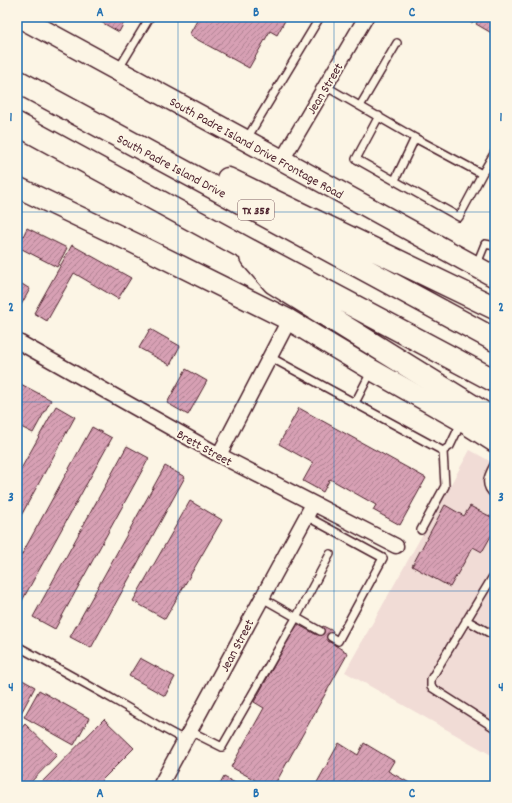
<svg xmlns="http://www.w3.org/2000/svg" width="512" height="803" viewBox="0 0 512 803" font-family="Dekko,sans-serif">
	<defs>
		<pattern id="building-hatch" width="6" height="6" patternUnits="userSpaceOnUse"><rect width="6" height="6" fill="#d7a0b4"/><path d="M-1 1l2-2M0 6l6-6M5 7l2-2" fill="none" stroke="#b08293"/></pattern>
	</defs>
	<rect width="100%" height="100%" fill="#fcf5e5"/>
	<filter id="ink" filterUnits="userSpaceOnUse"><feTurbulence type="fractalNoise" baseFrequency=".025" numOctaves="2"/><feDisplacementMap in="SourceGraphic" scale="8" xChannelSelector="R" yChannelSelector="G"/><feConvolveMatrix kernelMatrix="1 2 1 2 8 2 1 2 1" color-interpolation-filters="sRGB"/></filter>
	<g filter="url(#ink)">
		<path fill="#f1dcd6" d="M470,450L495,464V757L345,672Z"/>
		<path fill="url(#building-hatch)" stroke="#4a1f2b" d="M92,17H127L119,32Z
			M199,17H287L277,35L270,31L249,68L189,35Z
			M462,17H475L472,23Z
			M480,17H495V35L476,24Z
			M27,228L67,248L57,267L18,247Z
			M72,245L131,278L118,299L74,273L47,321L34,313Z
			M17,281L30,289L21,305L17,303Z
			M150,329L180,346L170,365L139,348Z
			M186,369L207,381L188,415L167,403Z
			M17,382L51,400L33,433L17,425Z
			M56,406L75,417L17,523V476Z
			M299,408L426,478L400,525L373,510L376,505L330,479L323,492L303,481L313,463L279,444Z
			M92,427L112,438L18,608L17,607V563Z
			M127,446L149,458L55,629L33,617Z
			M165,466L185,477L91,648L70,637Z
			M190,501L222,520L165,619L133,601Z
			M445,505L464,516L470,506L495,519V529L482,552L473,547L450,587L412,566Z
			M297,624L317,635L323,626L333,631L328,641L348,653L274,786H266L231,767L264,708L254,702Z
			M140,658L175,677L165,696L129,676Z
			M17,677L35,687L20,715L17,713Z
			M39,690L89,718L74,745L24,717Z
			M104,719L134,748L96,786H38Z
			M25,724L57,755L27,786H17V733Z
			M339,743L358,755L364,743L394,761L388,771L415,786H315Z
			M224,777L241,786H219Z"/>
		<g fill="none" stroke-linecap="round" stroke-linejoin="round">
			<defs>
				<path id="service" d="M118,70L150,17
					M325,86L415,138L482,174L495,152
					M360,106L397,43
					M379,116L356,159L459,217L482,174
					M246,140L320,17
					M395,180L415,138
					M476,266L485,244L495,246
					M270,357L443,451L450,446L461,423
					M355,403L371,372
					M495,463C489,475 482,484 495,495
					M306,516L383,558L338,641L331,637
					M421,530L445,486L443,451
					M495,573L431,679V687L495,728
					M262,598L320,631
					M466,620L495,636
					M17,646C50,664 83,682 116,701C139,714 161,728 185,740
					M190,731L222,747L296,618L330,554"/>
				<path id="minor" d="M282,160L366,17
					M17,341L219,455L396,546
					M219,455L289,320
					M160,786L313,504"/>
				<path id="secondary" d="M19,17L282,160L495,277
					M17,187L134,243L289,320L372,370L462,421L495,442"/>
				<path id="motorway" d="M17,81L495,340
					M17,124L241,246L495,381
					M228,179L495,308
					M251,257L274,283L495,420"/>
			</defs>
			<use href="#service" stroke="#4a1f2b" stroke-width="10"/>
			<use href="#minor" stroke="#4a1f2b" stroke-width="17"/>
			<use href="#secondary" stroke="#4a1f2b" stroke-width="23"/>
			<use href="#motorway" stroke="#4a1f2b" stroke-width="25"/>
			<use href="#service" stroke="#fcf5e5" stroke-width="7"/>
			<use href="#minor" stroke="#fcf5e5" stroke-width="14"/>
			<use href="#secondary" stroke="#fcf5e5" stroke-width="20"/>
			<use href="#motorway" stroke="#fcf5e5" stroke-width="22"/>
		</g>
	</g>
	<path fill="none" stroke="#1f6fb2" stroke-width="1" stroke-opacity="0.55" d="M178,17V786M334,17V786M17,212H495M17,402H495M17,591H495"/>
	<g text-anchor="middle" stroke-width="4" stroke-linejoin="round" paint-order="stroke">
		<rect fill="#fcf5e5" stroke="#7f5f63" stroke-width="1" x="238" y="200" width="36" height="20" rx="3"/>
		<g font-size="12" font-weight="bold" fill="#4a1f2b">
			<text x="256" y="214">TX 358</text>
		</g>
		<g font-size="13" fill="#4a1f2b" stroke="#fcf5e5">
			<text transform="translate(324 88) rotate(-59)" y="5">Jean Street</text>
			<text transform="translate(257 147) rotate(29)" y="5">South Padre Island Drive Frontage Road</text>
			<text transform="translate(172 165) rotate(28)" y="5">South Padre Island Drive</text>
			<text transform="translate(205 447) rotate(29)" y="5">Brett Street</text>
			<text transform="translate(236 645) rotate(-62)" y="5">Jean Street</text>
		</g>
	</g>
	<rect width="512" height="803" fill="none" stroke="#fcf5e5" stroke-width="44"/>
	<rect x="22" y="22" width="468" height="759" fill="none" stroke="#1f6fb2" stroke-width="1.5"/>
	<g font-size="13" text-anchor="middle" font-weight="bold" fill="#1f6fb2">
		<text x="100" y="16">A</text>
		<text x="256" y="16">B</text>
		<text x="412" y="16">C</text>
		<text x="11" y="121">1</text>
		<text x="501" y="121">1</text>
		<text x="11" y="311">2</text>
		<text x="501" y="311">2</text>
		<text x="11" y="501">3</text>
		<text x="501" y="501">3</text>
		<text x="11" y="691">4</text>
		<text x="501" y="691">4</text>
		<text x="100" y="797">A</text>
		<text x="256" y="797">B</text>
		<text x="412" y="797">C</text>
	</g>
</svg>
